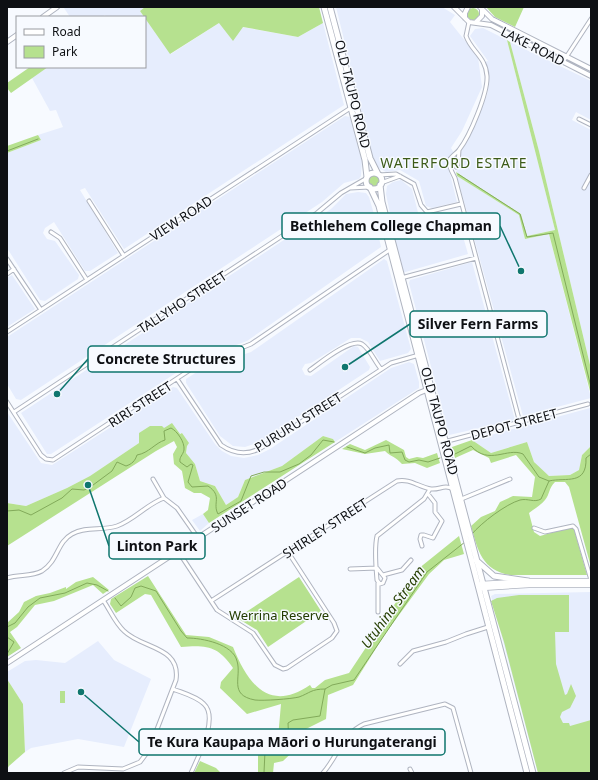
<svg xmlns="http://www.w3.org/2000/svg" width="598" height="780" viewBox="0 0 598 780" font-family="'Noto Sans',sans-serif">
	<rect width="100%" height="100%" fill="#f7faff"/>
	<path fill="#e6edfd" d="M66,7H145L140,11L144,17H106L105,15L102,17H70L64,8Z
		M336,7H442L455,15L450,22L478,57L482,87L462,131L451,148L454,153L447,162L457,202L432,208L426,206L419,181L400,170L386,172L377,167L374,162Z
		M145,18L171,54L219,23L298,37L323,23L344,105L124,249L85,188L80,190L118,253L90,271H85L54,222L45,228L43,233L47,239L55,241L79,275L78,279L45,301L40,300L7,248V153L41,140L38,135L63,127L56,110L50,111L32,78L48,67H145Z
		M483,28L507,40L555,230L527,236L521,214L456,172L460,163L461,152L487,95L489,83L485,62L488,61L470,36L475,29Z
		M510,42L591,81V120L576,112L572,120L591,130V369L539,151Z
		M345,116L350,117L362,161L361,176L359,179L344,183L322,202L21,400L16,399L7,384V337Z
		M457,176L520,215L525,239L549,234L591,398L523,416Z
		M401,180L412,189L423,232L440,226L437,217L456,212L468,254L402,273L386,194L387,186L393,182Z
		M358,192L366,193L369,197L378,228L377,229L381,247L247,341L196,360L51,454H47L21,413L331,209L346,194Z
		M384,259L387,261L411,349L408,353L380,361L368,342L360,338H351L311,363L305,364L302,369L305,375L311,376L354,346L358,347L370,367L369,370L260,442L245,447L233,446L220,436L186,383V379L203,368L251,352Z
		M472,262L515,420L449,435L409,283L410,280Z
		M12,275L35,309L7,327V278Z
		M409,362L414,364L419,382V388L335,442L333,439L323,436L282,466L245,480L238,497L226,505L215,486L200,481L195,464L186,453L187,446L182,433L139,443L90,476L67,488L26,506L7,503V412L41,463L52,465L173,387L177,388L215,444L222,451L231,456L244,458L258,455L270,449L391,368Z
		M590,408L591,446L582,455L579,470L570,475L549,476L538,468L534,462L527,442L491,453L472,440Z
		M203,514L209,523L200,531L192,520Z
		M591,592V773H538L491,596L495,594Z
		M98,641L114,660L151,679L124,747L78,739L31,748L25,752L23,704L7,679V672L25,661L36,660L65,663Z"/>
	<path fill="#b6e18f" d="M145,7H319L323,23L298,37L243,27L233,41L219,23L170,54L140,11Z
		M486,7H524L515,27L495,17Z
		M467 14a6 6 0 1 1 12 0a6 6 0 1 1-12 0Z
		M507,40L510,42L539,151L591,369V395L549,234L525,239L519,215L457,176L456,172L521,214L527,236L555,230Z
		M30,67H48L11,93L7,88V83Z
		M38,135L41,140L7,153V146Z
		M368 181a6 6 0 1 1 12 0a6 6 0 1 1-12 0Z
		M172,423L180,434L182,433L189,443L187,446L186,453L195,464L200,481L215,486L226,505L238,497L245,480L282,466L323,436L333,439L335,442L209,523L203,514L208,510L210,498L201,493H194L185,488L182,471L174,464L173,454L177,447L174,441L156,451L7,546V503L26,506L67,488L90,476L139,443V433L150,426H162L164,428Z
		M386,440L404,450L406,457L409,459L417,457L423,458L437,453L440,463L427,468L415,463L402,464C395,456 391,457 385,451L365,454L342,449L350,444L365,450Z
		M472,440L491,453L527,442L534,462L549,476L570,475L579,470L582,455L591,446V567L569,487L565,482H555C548,489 550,494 545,500C541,505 534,509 529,513L534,532L540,536L568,528L574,529L587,575H510C482,570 478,551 471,526L481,517L495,511L500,502L513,496L532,497L535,477L516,455L491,463L489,458L473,450L455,458L452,447Z
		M459,536L464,554L444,560L429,574L385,634L353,685L328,695L326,719L296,734L300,745L283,761L274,763L273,773H258V754L251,742L261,734L278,738L281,704L247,714L220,688L221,682L233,668C218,646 207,645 181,647L151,595L145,594L116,613L110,604L111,599L148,576L186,635L209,637L233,647C248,684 269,713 310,685L312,688H315L325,680L349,673L418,569Z
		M93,577L109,590L103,594L93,585L54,601L35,605L17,627L10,632L21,648L7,657V623L19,612L24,602L36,596L50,593L66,587V589L76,582Z
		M299,577L321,611L268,647L257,630L237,618Z
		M519,595H569V632H555L556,664L565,695L567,694L571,684L576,696L570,708L562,712L560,717L563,723H569L570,726L591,720V773H538L504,642L491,601L497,598Z
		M7,679L23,704L25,752L9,766L7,769Z
		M60,691H65V703H60Z
		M200,761L216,768L221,773H194Z"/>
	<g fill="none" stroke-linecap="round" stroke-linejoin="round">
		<path stroke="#82aa5a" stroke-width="1" d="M7,151L38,139
			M458,174L520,214L527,237L553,233L591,387
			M347,447L365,453L375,448L389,445L390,453L402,452L405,460L409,462L419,460L428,462L440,458
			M455,454L471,446C489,466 507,447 523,454L539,477L549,481
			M7,511L19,510L31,515L62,498L72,489L84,490L89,488L112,471L117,462L126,466C132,464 135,461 137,455C149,453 155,443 165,440L164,431L171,428C177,431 185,442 184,450C183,455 179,457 180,462L187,467L191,464L193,465L188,482L192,487L208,486C223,496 212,503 218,514L241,501L251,476L264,472H280L299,464L311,455L323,440L334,442
			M472,534C481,523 506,504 520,500C528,498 534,503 541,499L549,481C566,477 587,486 586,458L591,454
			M115,598L121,606L131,597L135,588L141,586L156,591L181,631L187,638C202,638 233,644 237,661C242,677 228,695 255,700C263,701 291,699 299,697C310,693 311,689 325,689
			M7,627L15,623L28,607L40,598L65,593L87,583L97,585L108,591
			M7,637L14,642L7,654
			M264,773L265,751L285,747L289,745L288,723L293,720L320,716L325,689L332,685L354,680L427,572L465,542"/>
		<defs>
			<path id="minor" d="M469,22L466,36C471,51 486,57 487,76C488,93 470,136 459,150C457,153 450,157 449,161C448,165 453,174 455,178L520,423
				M563,62L591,19
				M579,119L591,125
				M456,167L458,164L459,150
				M379,175L396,174L414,184L421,205L427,212L461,204
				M381,183L400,176
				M350,188L369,187
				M584,188L591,175
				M89,201L124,256
				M427,212L428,223
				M51,232L60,238L87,280
				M7,259L41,310
				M7,274L14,269
				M401,278L476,258
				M7,332L352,107
				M310,370C320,363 350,338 362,344C370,349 375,362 381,369
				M177,379L221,445C234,454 248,455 261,448L391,363L419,355
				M7,402L41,455L46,459L53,460L196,366L251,344L391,249
				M14,412L317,213L341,193L367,178
				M444,442L588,404
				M153,479L164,498
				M459,500L510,479
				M534,528L545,532L573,526L576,529L591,580
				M422,546L420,539L421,535H424L433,538L442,521L435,512V503L428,494
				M178,551L217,610L253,633L275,665L283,669L287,668L332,638L337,631L334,623L288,552
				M350,569L377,568L385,578L383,583L380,584L377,580C376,567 374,549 377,536L424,499L430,489
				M383,575L402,570L411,560
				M7,578C19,574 31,577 42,571C58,561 57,542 72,534C86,526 102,531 117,526C134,520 147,504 164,498L177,508L198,538
				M211,601L397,481C409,478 419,487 431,489C440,490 444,484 453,489
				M378,612V583
				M400,664L413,651L446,642L466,634L488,627
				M173,689C183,693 196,696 204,704C219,718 198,757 191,773
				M205,739C222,746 242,750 256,732
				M410,769L412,773
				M64,773L78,767L123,769L140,762L149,750L176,680C181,646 142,649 124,631C115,623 110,610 103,600
				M323,773C338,756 342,734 364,724L445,704L453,708L471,773"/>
			<path id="secondary" d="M454,7L469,22L491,25L591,76
				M480,7L492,19L591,69
				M43,17L57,7
				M465,18V13L468,7
				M476,22L482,16V9
				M7,42L17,35
				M7,663L419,393L429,389"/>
			<path id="primary" d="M481,584L528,581H591
				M482,588L529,585H591"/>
			<path id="trunk" d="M324,7L365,160L367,177
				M330,7L370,158L378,174
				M366 181a8 8 0 1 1 16 0a8 8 0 1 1-16 0Z
				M380,185L382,202L533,773
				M370,187L379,206L527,773
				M476,560L494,576L528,581"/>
		</defs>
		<use href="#minor" stroke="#afb4c0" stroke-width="5"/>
		<use href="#secondary" stroke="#afb4c0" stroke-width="6"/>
		<use href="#primary" stroke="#afb4c0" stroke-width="6"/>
		<use href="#trunk" stroke="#afb4c0" stroke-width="7"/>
		<use href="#minor" stroke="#fff" stroke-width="3"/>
		<use href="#secondary" stroke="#fff" stroke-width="4"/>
		<use href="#primary" stroke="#fff" stroke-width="4.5"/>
		<use href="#trunk" stroke="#fff" stroke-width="5"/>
	</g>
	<g text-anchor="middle" stroke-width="3" stroke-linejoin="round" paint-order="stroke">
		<g font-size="13" fill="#0e1014" stroke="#f7faff">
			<text transform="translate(533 46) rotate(27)" y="5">LAKE ROAD</text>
			<text transform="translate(353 94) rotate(76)" y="5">OLD TAUPO ROAD</text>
			<text transform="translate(181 218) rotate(-33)" y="5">VIEW ROAD</text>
			<text transform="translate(182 302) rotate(-33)" y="5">TALLYHO STREET</text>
			<text transform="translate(140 404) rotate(-33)" y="5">RIRI STREET</text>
			<text transform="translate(440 421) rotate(75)" y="5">OLD TAUPO ROAD</text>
			<text transform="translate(298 422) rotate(-32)" y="5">PURURU STREET</text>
			<text transform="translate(514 424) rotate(-15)" y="5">DEPOT STREET</text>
			<text transform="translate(249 505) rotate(-33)" y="5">SUNSET ROAD</text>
			<text transform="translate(325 528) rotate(-33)" y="5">SHIRLEY STREET</text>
		</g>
		<g font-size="13" fill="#233c00" stroke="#f7faff">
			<text x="279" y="620">Werrina Reserve</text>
		</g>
		<g font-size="14" letter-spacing="1" fill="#3c5b18" stroke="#f7faff">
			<text x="454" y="168">WATERFORD ESTATE</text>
		</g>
		<g font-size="14" font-style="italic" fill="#294206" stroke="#f7faff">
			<text transform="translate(393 607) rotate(-54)" y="5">Utuhina Stream</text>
		</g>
	</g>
	<path fill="none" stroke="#0f766e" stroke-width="1.5" d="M521 271L500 226M345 367L410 324M57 394L88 359M88 485L109 546M81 692L139 742"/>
	<g fill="#0f766e" stroke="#f7faff" stroke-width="1.5">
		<circle cx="521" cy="271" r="4"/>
		<circle cx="345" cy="367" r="4"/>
		<circle cx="57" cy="394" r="4"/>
		<circle cx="88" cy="485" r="4"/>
		<circle cx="81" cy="692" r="4"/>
	</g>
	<g fill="#f7faff" stroke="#0f766e" stroke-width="1.5">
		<rect x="282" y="213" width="218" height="26" rx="4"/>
		<rect x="410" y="311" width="137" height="26" rx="4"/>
		<rect x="88" y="346" width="156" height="26" rx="4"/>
		<rect x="109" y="533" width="96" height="26" rx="4"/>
		<rect x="139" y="729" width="306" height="26" rx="4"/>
	</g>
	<g font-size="14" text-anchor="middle" font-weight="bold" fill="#0e1014">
		<text x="391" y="231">Bethlehem College Chapman</text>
		<text x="478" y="329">Silver Fern Farms</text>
		<text x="166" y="364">Concrete Structures</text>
		<text x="157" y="551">Linton Park</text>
		<text x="292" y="747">Te Kura Kaupapa Māori o Hurungaterangi</text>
	</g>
	<rect width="598" height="780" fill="none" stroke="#0e1014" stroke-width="16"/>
	<rect x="16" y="16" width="130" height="52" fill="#f7faff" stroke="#9a9ca1"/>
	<rect x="24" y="29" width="20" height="6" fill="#ffffff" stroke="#9a9ca1"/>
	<text x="52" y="36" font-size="12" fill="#0e1014">Road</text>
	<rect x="24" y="46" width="20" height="12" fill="#b6e18f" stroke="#9a9ca1"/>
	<text x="52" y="56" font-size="12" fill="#0e1014">Park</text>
</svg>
